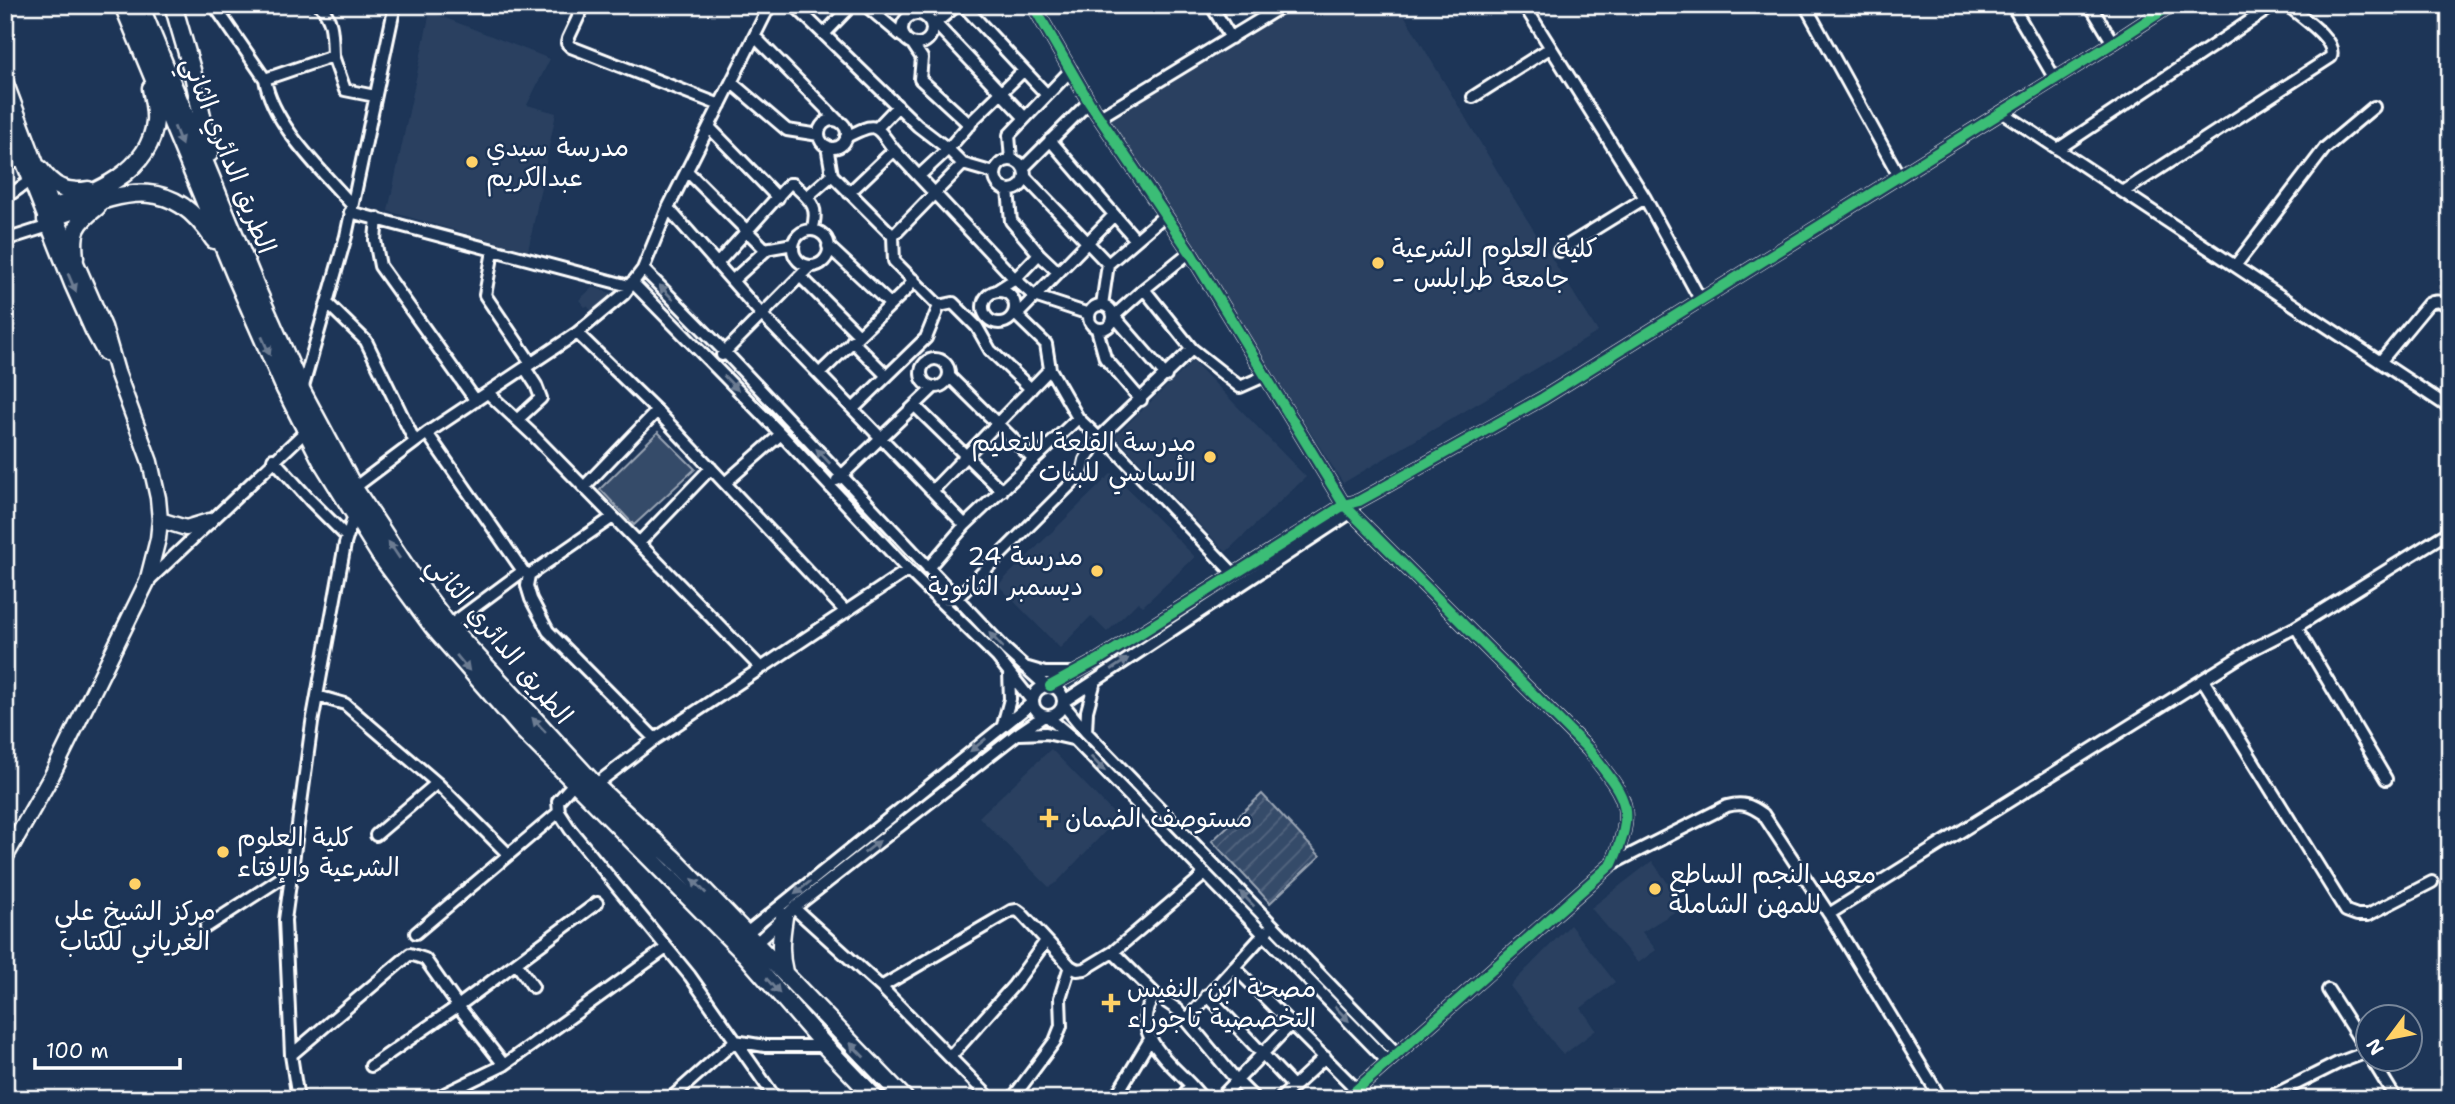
<svg xmlns="http://www.w3.org/2000/svg" width="2455" height="1104" viewBox="0 0 2455 1104" font-family="'Shantell Sans','Playpen Sans Arabic',sans-serif">
	<defs>
		<pattern id="garden-furrows" width="10" height="10" patternUnits="userSpaceOnUse" patternTransform="scale(1.75)"><rect width="10" height="10" fill="#364b69"/><path d="M-1 1l2-2M0 10L10 0M9 11l2-2" fill="none" stroke="#546680"/></pattern>
	</defs>
	<rect width="100%" height="100%" fill="#1d3557"/>
	<filter id="ink" filterUnits="userSpaceOnUse"><feTurbulence type="fractalNoise" baseFrequency=".0143" numOctaves="2"/><feDisplacementMap in="SourceGraphic" scale="14" xChannelSelector="R" yChannelSelector="G"/><feConvolveMatrix kernelMatrix="1 2 1 2 8 2 1 2 1" color-interpolation-filters="sRGB"/></filter>
	<g filter="url(#ink)">
		<path fill="#2a4161" d="M1289,5H1398L1511,194L1598,332L1343,483L1108,116Z
			M430,12L550,59L527,105L556,113L528,251L388,211Z
			M593,287L616,295L596,315L587,306L585,307L579,300Z
			M1193,361L1306,477L1226,552L1115,436Z
			M1112,473L1195,557L1143,606L1138,602L1107,632L1091,616L1060,648L998,585Z
			M1051,749L1118,818L1057,882L1049,887L979,817Z
			M1652,861L1684,906L1642,932L1656,950L1638,963L1591,908Z
			M1570,925L1615,982L1581,1008L1596,1030L1563,1055L1510,986Z"/>
		<path fill="#364b69" stroke="#9aa5b4" stroke-width="2" d="M658,432L695,469L634,525L600,489Z"/>
		<path fill="url(#garden-furrows)" stroke="#9aa5b4" stroke-width="2" d="M1262,794L1320,856L1270,903L1212,841Z"/>
		<g fill="none" stroke-linecap="round" stroke-linejoin="round">
			<defs>
				<path id="minor" d="M214,5L265,79C272,124 322,171 352,205
					M320,5C334,21 332,36 333,56
					M584,5L568,39L567,43L571,47L720,105
					M794,5L918,126L948,149L975,118L1023,71
					M865,5L903,37
					M963,5L1047,95
					M1033,5L1089,102L1190,252L1344,505L1588,749C1624,796 1638,805 1612,864L1346,1099
					M1211,5L1231,38
					M1524,5L1645,198L1700,299
					M1805,5L1899,176
					M2012,5L2055,79
					M2090,5L2113,43
					M902 29a15 15 0 1 1 30 0a15 15 0 1 1-30 0Z
					M935,23L1025,118
					M932,26L957,5
					M824,34L852,5
					M755,37L838,121
					M912,43L922,58L920,79L970,125
					M265,79L333,56L345,90L375,96
					M732,83L787,130L819,135
					M1473,97L1550,48
					M2002,112L2450,408
					M1100,117L1284,5
					M819 134a14 14 0 1 1 28 0a14 14 0 1 1-28 0Z
					M709,127L778,198
					M877,128L898,106
					M846,137C877,122 874,123 894,150L1015,279L1034,296L1089,314
					M1050,140L1136,240
					M827,146L832,175L893,236L894,261L939,306
					M2058,149L2274,5
					M995 175a15 15 0 1 1 30 0a15 15 0 1 1-30 0Z
					M1011,160L1009,135L1071,70
					M5,162H24
					M1023,168L1089,102
					M687,171L765,249L793,244
					M919,176L948,149L963,164L994,173
					M1025,177L1108,264
					M1008,190L1011,221L1039,254
					M2123,192L2331,57C2337,39 2300,16 2287,5
					M849,193L894,150
					M807,197L832,175
					M5,198L31,180
					M668,208L762,315L965,525L928,568
					M350,212L629,286
					M377,218L375,240L380,266L476,401
					M793 248a18 18 0 1 1 36 0a18 18 0 1 1-36 0Z
					M893,236L963,164
					M5,240L49,226
					M828,246L890,304
					M493,251L485,295L531,363
					M1559,251L1645,198
					M1190,252L1144,289L1192,349
					M717,264L789,184H793C810,200 820,206 812,230
					M2235,266L2325,148L2374,107
					M643,269L725,352L1006,650L1046,686
					M800,276L859,335
					M732,281L766,250
					M632,282L781,434L908,570L997,657L1032,701
					M1144,289L1114,316L1166,376
					M998,290L1015,279L1039,254L1058,272
					M983 307a16 16 0 1 1 32 0a16 16 0 1 1-32 0Z
					M327,303L366,341L415,442
					M1089 317a12 12 0 1 1 24 0a12 12 0 1 1-24 0Z
					M1102,305L1108,264L1165,215
					M939,306L953,303L977,327L990,350L1031,389
					M1014,313L1046,344L1050,369L1078,418L1099,438L1108,442L1234,574
					M1017,315L1114,215
					M1097,329L1105,358L1141,400
					M577,333L657,411L846,612
					M852,341L887,376
					M722,355L810,266
					M921 373a14 14 0 1 1 28 0a14 14 0 1 1-28 0Z
					M2380,362L2428,304C2436,299 2441,302 2450,306
					M819,374L906,290L914,280
					M949,376L1034,460
					M302,390L346,236L395,5
					M488,393L534,436L761,668
					M916,407L1002,491
					M853,409L926,338L939,306
					M517,420L541,398L536,385L525,368
					M427,433L523,571L529,575
					M273,459L310,500L346,536
					M837,480L934,387
					M725,483L781,434
					M584,487L657,411
					M354,488L427,433L577,333L624,294L643,269L668,208L770,5
					M932,491L1050,369
					M613,517L529,575L527,586L531,599L548,631L655,739
					M965,525L1078,418
					M639,543L711,468
					M148,581L306,431
					M937,599L957,598L1082,473L1085,460L1099,438L1192,349L1240,387L1265,376
					M449,626L523,571
					M2296,627L2386,779
					M1028,668L1045,673H1071
					M2203,680L2346,911L2357,915H2368L2432,882
					M1033 701a15 15 0 1 1 30 0a15 15 0 1 1-30 0Z
					M1050,686L1098,660L1344,505L1359,501L1379,490L1543,398L2113,43L2171,5
					M317,696L345,704L437,783
					M1063,702L1353,511
					M1063,704L1086,732L1397,1054
					M1048,717L1075,740L1388,1062
					M1003,725L1010,699L1009,672
					M1086,732L1087,711L1095,681
					M1019,734L1046,733L1072,739
					M575,782L558,801L559,812L570,829L690,976L776,1099
					M595,785L655,739L908,570
					M376,835L437,783L508,854
					M1612,864L1727,806C1743,802 1750,805 1763,814L1829,914L1941,1099
					M794,908L881,987L991,1099
					M1829,914L2249,651L2296,627L2450,531
					M206,927L292,871
					M416,933L559,812
					M743,936L1032,703
					M752,947L794,908L1016,735L1044,716
					M1113,952L1156,995L1178,1010L1237,1081L1255,1099
					M516,963L533,987
					M1234,967L1356,1089
					M881,987L1011,911L1017,910L1021,913L1070,966L1077,970L1085,969L1113,952L1205,874
					M2328,990L2368,1053
					M1156,995C1126,1029 1168,1061 1191,1085L1181,1099
					M1207,995L1293,1086
					M1186,1020L1267,931
					M291,1055L410,954L425,959L458,1006L504,1065L665,949
					M950,1057L1014,985L1046,941
					M2371,1058L2396,1099
					M371,1066L458,1006L597,903
					M1191,1085L1203,1099
					M298,1099L291,1055L285,920L312,723L345,544L354,515
					M434,1099L504,1065
					M670,1099L735,1041L765,1046H825
					M1012,1099L1055,1041L1061,1026L1060,998L1070,966
					M1114,1099L1149,1041
					M1219,1099L1291,1024
					M1280,1099L1325,1057
					M2266,1099L2338,1063L2367,1052"/>
				<path id="major" d="M5,81L56,217L104,327L117,372L150,462L158,498L160,520L158,539L147,582L52,775L5,858
					M5,115L72,284L93,331L105,353
					M160,520L186,528L209,521"/>
				<path id="highway" d="M123,5L235,275L285,389L321,460L380,555L433,627L521,728L745,954L825,1046L876,1099
					M140,5L259,294L302,391L354,488L416,582L449,626L595,785L674,859L905,1099
					M173,5L192,70L210,153
					M40,169C52,186 66,194 88,190
					M51,208C93,195 151,172 155,121C156,111 153,99 151,88
					M46,220C114,197 166,166 214,240
					M75,258C72,231 75,224 97,207
					M784,917C781,937 779,952 784,972"/>
			</defs>
			<use href="#minor" stroke="#fff" stroke-width="16"/>
			<use href="#major" stroke="#fff" stroke-width="19"/>
			<use href="#highway" stroke="#fff" stroke-width="21"/>
			<use href="#minor" stroke="#1d3557" stroke-width="10"/>
			<use href="#major" stroke="#1d3557" stroke-width="14"/>
			<use href="#highway" stroke="#1d3557" stroke-width="16"/>
			<defs>
				<path id="cycleway" d="M1033,5L1089,102L1190,252L1344,505L1588,749C1624,796 1638,805 1612,864L1346,1099
					M1050,686L1098,660L1344,505L1359,501L1379,490L1543,398L2113,43L2171,5"/>
			</defs>
			<use href="#cycleway" stroke="#1d3557" stroke-width="15"/>
			<use href="#cycleway" stroke="#3abd76" stroke-width="10"/>
		</g>
		<defs><path id="oneway-solid" d="M-6-.8H1V-3.2L6.5 0L1 3.2V.8H-6Z" transform="scale(1.75)"/></defs>
		<g fill="#6c7c92">
			<use href="#oneway-solid" transform="translate(178 136) rotate(68)"/>
			<use href="#oneway-solid" transform="translate(72 283) rotate(67)"/>
			<use href="#oneway-solid" transform="translate(666 292) rotate(-135)"/>
			<use href="#oneway-solid" transform="translate(266 346) rotate(66)"/>
			<use href="#oneway-solid" transform="translate(731 383) rotate(46)"/>
			<use href="#oneway-solid" transform="translate(823 456) rotate(-133)"/>
			<use href="#oneway-solid" transform="translate(394 550) rotate(-124)"/>
			<use href="#oneway-solid" transform="translate(996 640) rotate(-133)"/>
			<use href="#oneway-solid" transform="translate(463 663) rotate(50)"/>
			<use href="#oneway-solid" transform="translate(1120 664) rotate(-33)"/>
			<use href="#oneway-solid" transform="translate(539 725) rotate(-133)"/>
			<use href="#oneway-solid" transform="translate(978 745) rotate(141)"/>
			<use href="#oneway-solid" transform="translate(1098 764) rotate(46)"/>
			<use href="#oneway-solid" transform="translate(872 847) rotate(-38)"/>
			<use href="#oneway-solid" transform="translate(699 886) rotate(-134)"/>
			<use href="#oneway-solid" transform="translate(802 888) rotate(141)"/>
			<use href="#oneway-solid" transform="translate(1247 899) rotate(-134)"/>
			<use href="#oneway-solid" transform="translate(773 986) rotate(49)"/>
			<use href="#oneway-solid" transform="translate(1342 1014) rotate(46)"/>
			<use href="#oneway-solid" transform="translate(857 1050) rotate(-134)"/>
		</g>
	</g>
	<g fill="#ffd166" stroke="#1d3557" stroke-width="2.5">
		<circle cx="472" cy="162" r="7"/>
		<circle cx="1378" cy="263" r="7"/>
		<circle cx="1210" cy="457" r="7"/>
		<circle cx="1097" cy="571" r="7"/>
		<path d="M1045.5 807.5h7v7h7v7h-7v7h-7v-7h-7v-7h7z"/>
		<circle cx="223" cy="852" r="7"/>
		<circle cx="135" cy="884" r="7"/>
		<circle cx="1655" cy="889" r="7"/>
		<path d="M1107.5 992.5h7v7h7v7h-7v7h-7v-7h-7v-7h7z"/>
	</g>
	<g text-anchor="middle" stroke-width="5" stroke-linejoin="round" paint-order="stroke">
		<g font-size="26" fill="#fff" stroke="#1d3557" text-anchor="start">
			<text x="486" y="156">مدرسة سيدي<tspan x="486" dy="30">عبدالكريم</tspan></text>
			<text x="1392" y="257">كلية العلوم الشرعية<tspan x="1392" dy="30">- جامعة طرابلس</tspan></text>
			<text x="1196" y="451" text-anchor="end">مدرسة القلعة للتعليم<tspan x="1196" dy="30">الأساسي للبنات</tspan></text>
			<text x="1083" y="565" text-anchor="end">مدرسة 24<tspan x="1083" dy="30">ديسمبر الثانوية</tspan></text>
			<text x="1065" y="827">مستوصف الضمان</text>
			<text x="237" y="846">كلية العلوم<tspan x="237" dy="30">الشرعية والإفتاء</tspan></text>
			<text x="1669" y="883">معهد النجم الساطع<tspan x="1669" dy="30">للمهن الشاملة</tspan></text>
			<text x="135" y="920" text-anchor="middle">مركز الشيخ علي<tspan x="135" dy="30">الغرياني للكتاب</tspan></text>
			<text x="1127" y="997">مصحة ابن النفيس<tspan x="1127" dy="30">التخصصية تاجوراء</tspan></text>
		</g>
		<g font-size="26" fill="#fff" stroke="#1d3557">
			<text transform="translate(229 155) rotate(68)" y="9">الطريق الدائري الثاني</text>
			<text transform="translate(500 640) rotate(50)" y="9">الطريق الدائري الثاني</text>
		</g>
	</g>
	<rect width="2455" height="1104" fill="none" stroke="#1d3557" stroke-width="28"/>
	<rect x="14" y="14" width="2427" height="1076" fill="none" stroke="#fff" stroke-width="2.5" filter="url(#ink)"/>
	<g transform="translate(2389 1038) rotate(238)"><circle r="33" fill="#1d3557" stroke="#77869a" stroke-width="2"/>
	<path d="M0-5L12 26L0 18L-12 26Z" fill="#ffd166"/>
	<text y="-10" font-size="19" font-weight="bold" text-anchor="middle" fill="#ffffff">N</text>
	</g>
	<path d="M35 1058v10h145v-10" fill="none" stroke="#ffffff" stroke-width="3.5"/>
	<text x="46" y="1058" font-size="21" fill="#ffffff" stroke="#1d3557" stroke-width="5" paint-order="stroke">100 m</text>
</svg>
